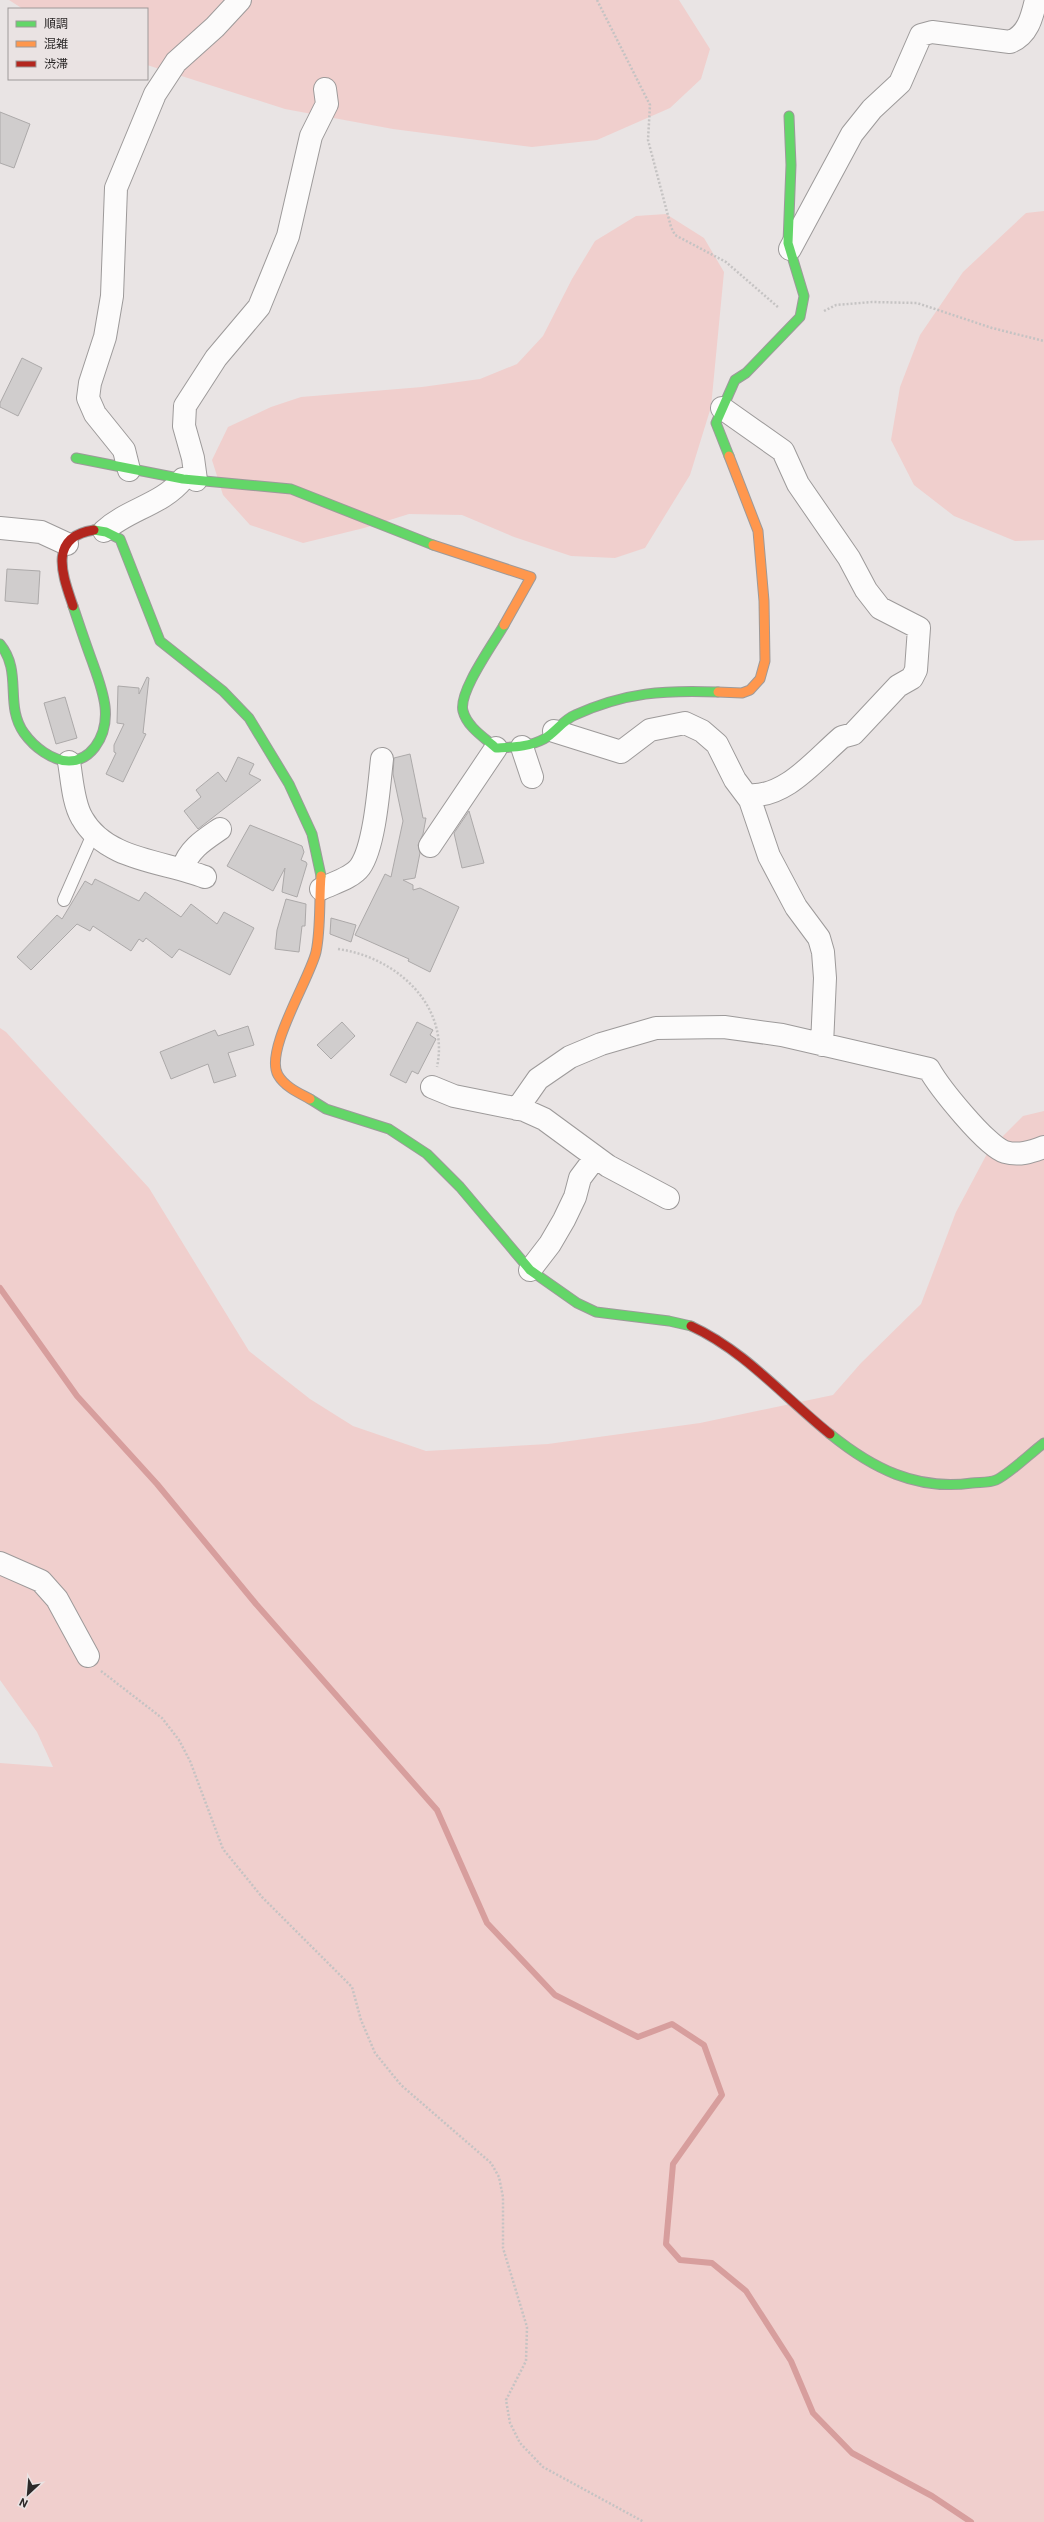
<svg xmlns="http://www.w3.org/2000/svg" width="1044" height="2522" viewBox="0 0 1044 2522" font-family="Roboto,'Noto Sans JP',sans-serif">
	<rect width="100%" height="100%" fill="#e9e4e4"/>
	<path fill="#f0cfcd" d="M9,0H679L710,49L701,79L670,108L597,140L532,147L393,129L285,109L147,65V9H23Z
		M1044,211V540L1015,541L954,516L914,485L891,440L900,387L920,335L963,272L1026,213Z
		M666,214L704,238L724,272L711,407L690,475L645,548L615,558L571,556L514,537L462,515L409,514L364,528L303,543L250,525L223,495L212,460L228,427L271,407L301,397L422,387L480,379L517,364L543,336L572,279L595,241L636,216Z
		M0,1028L6,1032L149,1188L249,1351L310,1399L353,1426L426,1451L548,1444L700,1423L833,1395L861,1363L921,1304L956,1212L989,1150L1023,1116L1044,1111V2522H0V1763L53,1767L37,1732L0,1680Z"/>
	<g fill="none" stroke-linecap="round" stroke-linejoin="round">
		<path stroke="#d79e9d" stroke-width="6" d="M0,1288L77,1396L157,1484L256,1604L437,1810L487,1923L555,1995L638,2037L672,2024L704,2045L722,2095L673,2164L666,2244L680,2260L712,2263L746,2291L791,2361L813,2413L852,2453L932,2496L971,2522"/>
	</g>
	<path fill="#d0cdcd" stroke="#aca9a9" d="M0,112L30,124L14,168L0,163Z
		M22,358L42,368L18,416L0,407V403Z
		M7,569L40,571L38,604L5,601Z
		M147,677L149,678L143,733L146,734L123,782L106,774L116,753L114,752V745L124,724L117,723L118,686L139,688V694Z
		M65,697L77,738L56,744L44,703Z
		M410,754L423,818H426L423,834L418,845L420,853L415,878L403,880L413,885V890L420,888L459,907L430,972L408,961L409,959L355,935L385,874L391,877L403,821L393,774L394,758Z
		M238,757L254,764L249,774L261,780L198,829L184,811L201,797L196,790L218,772L226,782Z
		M469,811L484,863L462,868L454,833Z
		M250,825L302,846L304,852L301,860L306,862L307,864L297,897L282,892L285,868L273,891L227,866Z
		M95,879L139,901L145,892L181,917L191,904L217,924L224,912L254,928L230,975L179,949L172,958L146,938L143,942L139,939L131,951L93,926L90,931L77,924L31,970L17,957L57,915L62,919L85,881L92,885Z
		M286,899L306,904L305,926H302L299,952L275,949L277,930Z
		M331,918L356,925L351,942L330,934Z
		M342,1022L355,1036L331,1059L317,1045Z
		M417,1022L433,1030L430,1035L436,1039L418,1074L412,1071L406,1083L390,1075Z
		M248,1026L254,1045L228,1053L236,1076L214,1083L208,1064L171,1079L160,1052L215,1030L218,1036Z"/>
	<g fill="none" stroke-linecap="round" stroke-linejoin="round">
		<defs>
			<path id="lane" d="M64,900L94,832"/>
			<path id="street" d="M790,249L852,134L872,109L900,83L921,35L932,32L1010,42C1028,35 1032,17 1036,0
				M722,408L783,451L798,484L849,558L866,590L880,608L919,628L916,670L912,678L898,686L853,734L842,737C815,760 785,799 747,795
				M129,470L124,450L95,414L88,398L90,383L105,337L112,296L116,188L155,94L176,62L215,27L240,0
				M196,480L193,458L184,426L185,406L216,358L259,307L288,236L311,136L327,104L325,89
				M0,528L41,532L67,544
				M104,531C128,509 162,505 183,479
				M554,731L621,752L650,730L685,723L702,731L717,744L735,780L750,800L769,856L796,907L819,938L823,952L825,978L822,1045
				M522,747L532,777
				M69,762C72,779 73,803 82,818C106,861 165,861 205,877
				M430,846L496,748
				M183,868C189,849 204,840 220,829
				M321,889C333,883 352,878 360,867C375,846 379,785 382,759
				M432,1087L454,1096L524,1110L544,1119L608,1166L668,1198
				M517,1109L538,1079L570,1057L601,1044L656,1028L724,1027L782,1035L929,1069C939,1087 987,1147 1005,1152C1019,1156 1031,1152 1044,1147
				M530,1270L550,1244L564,1220L575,1197L580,1178L595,1158
				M0,1563L41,1581L57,1599L88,1656"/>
			<path id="fast" d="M729,456L716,423L735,380L746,373L800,317L804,296L788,243L791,165L789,116
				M76,458L183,479L291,489L433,545
				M94,530L106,532L120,539L160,641L223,691L249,718L289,784L312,834L321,876
				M504,625C494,643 458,692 463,711C467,727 485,738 496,748C513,747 529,747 544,739C555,733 563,720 575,715C626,692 664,690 718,692
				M0,644C23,672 4,705 24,733C34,747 52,761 69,761C80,761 88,756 95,747C115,720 102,689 92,661C85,642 79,624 73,606
				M310,1099L326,1109L389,1129L427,1154L460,1187L530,1270L577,1303L596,1312L669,1321L691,1326
				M830,1434C872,1468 916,1491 972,1483C979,1482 989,1483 996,1480C1008,1475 1032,1452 1044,1443"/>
			<path id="slow" d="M433,545L531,577L504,625
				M718,692L742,693L750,690L760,679L765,661L764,601L758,531L729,456
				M310,1099C299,1093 285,1087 278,1075C264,1051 310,978 316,952C321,929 319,899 321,876"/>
			<path id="jam" d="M73,606C63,576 47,537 94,530
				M691,1326C744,1350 785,1398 830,1434"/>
		</defs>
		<use href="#lane" stroke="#9d9a9a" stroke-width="14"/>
		<use href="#street" stroke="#9d9a9a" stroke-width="24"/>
		<use href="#fast" stroke="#9d9a9a" stroke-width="11"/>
		<use href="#slow" stroke="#9d9a9a" stroke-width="11"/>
		<use href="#jam" stroke="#9d9a9a" stroke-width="11"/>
		<path stroke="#c5c3c3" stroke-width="2.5" stroke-dasharray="2 2" stroke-linecap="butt" d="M597,0L650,105L648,140L671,227L675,235L726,262L779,308
			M824,311L836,305L872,302L917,303L992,328L1044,341
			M338,949C396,957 450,1005 437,1067
			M101,1671L162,1718L179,1740L190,1761L223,1849L262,1897L352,1987L361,2020L375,2053L401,2085L491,2163L499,2177L503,2197V2248L527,2327L526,2361L506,2400L510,2423L520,2443L543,2467L644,2522"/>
		<use href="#lane" stroke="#fcfbfb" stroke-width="12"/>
		<use href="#street" stroke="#fcfbfb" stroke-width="22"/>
		<use href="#fast" stroke="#63d668" stroke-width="9"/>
		<use href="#slow" stroke="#ff974d" stroke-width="9"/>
		<use href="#jam" stroke="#b3261e" stroke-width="9"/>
	</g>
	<rect x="8" y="8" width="140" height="72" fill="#eae3e3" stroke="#9e9999"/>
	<rect x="16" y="21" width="20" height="6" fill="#63d668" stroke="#9e9999"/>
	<text x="44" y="28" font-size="12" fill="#2c2929">順調</text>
	<rect x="16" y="41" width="20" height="6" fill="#ff974d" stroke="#9e9999"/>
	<text x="44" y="48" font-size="12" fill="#2c2929">混雑</text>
	<rect x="16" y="61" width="20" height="6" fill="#b3261e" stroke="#9e9999"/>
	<text x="44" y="68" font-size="12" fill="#2c2929">渋滞</text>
	<g transform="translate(28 2494) rotate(206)" stroke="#eae3e3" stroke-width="3" paint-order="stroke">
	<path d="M0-3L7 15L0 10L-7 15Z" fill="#2c2929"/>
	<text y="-6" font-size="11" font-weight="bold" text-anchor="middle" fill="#2c2929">N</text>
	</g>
</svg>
